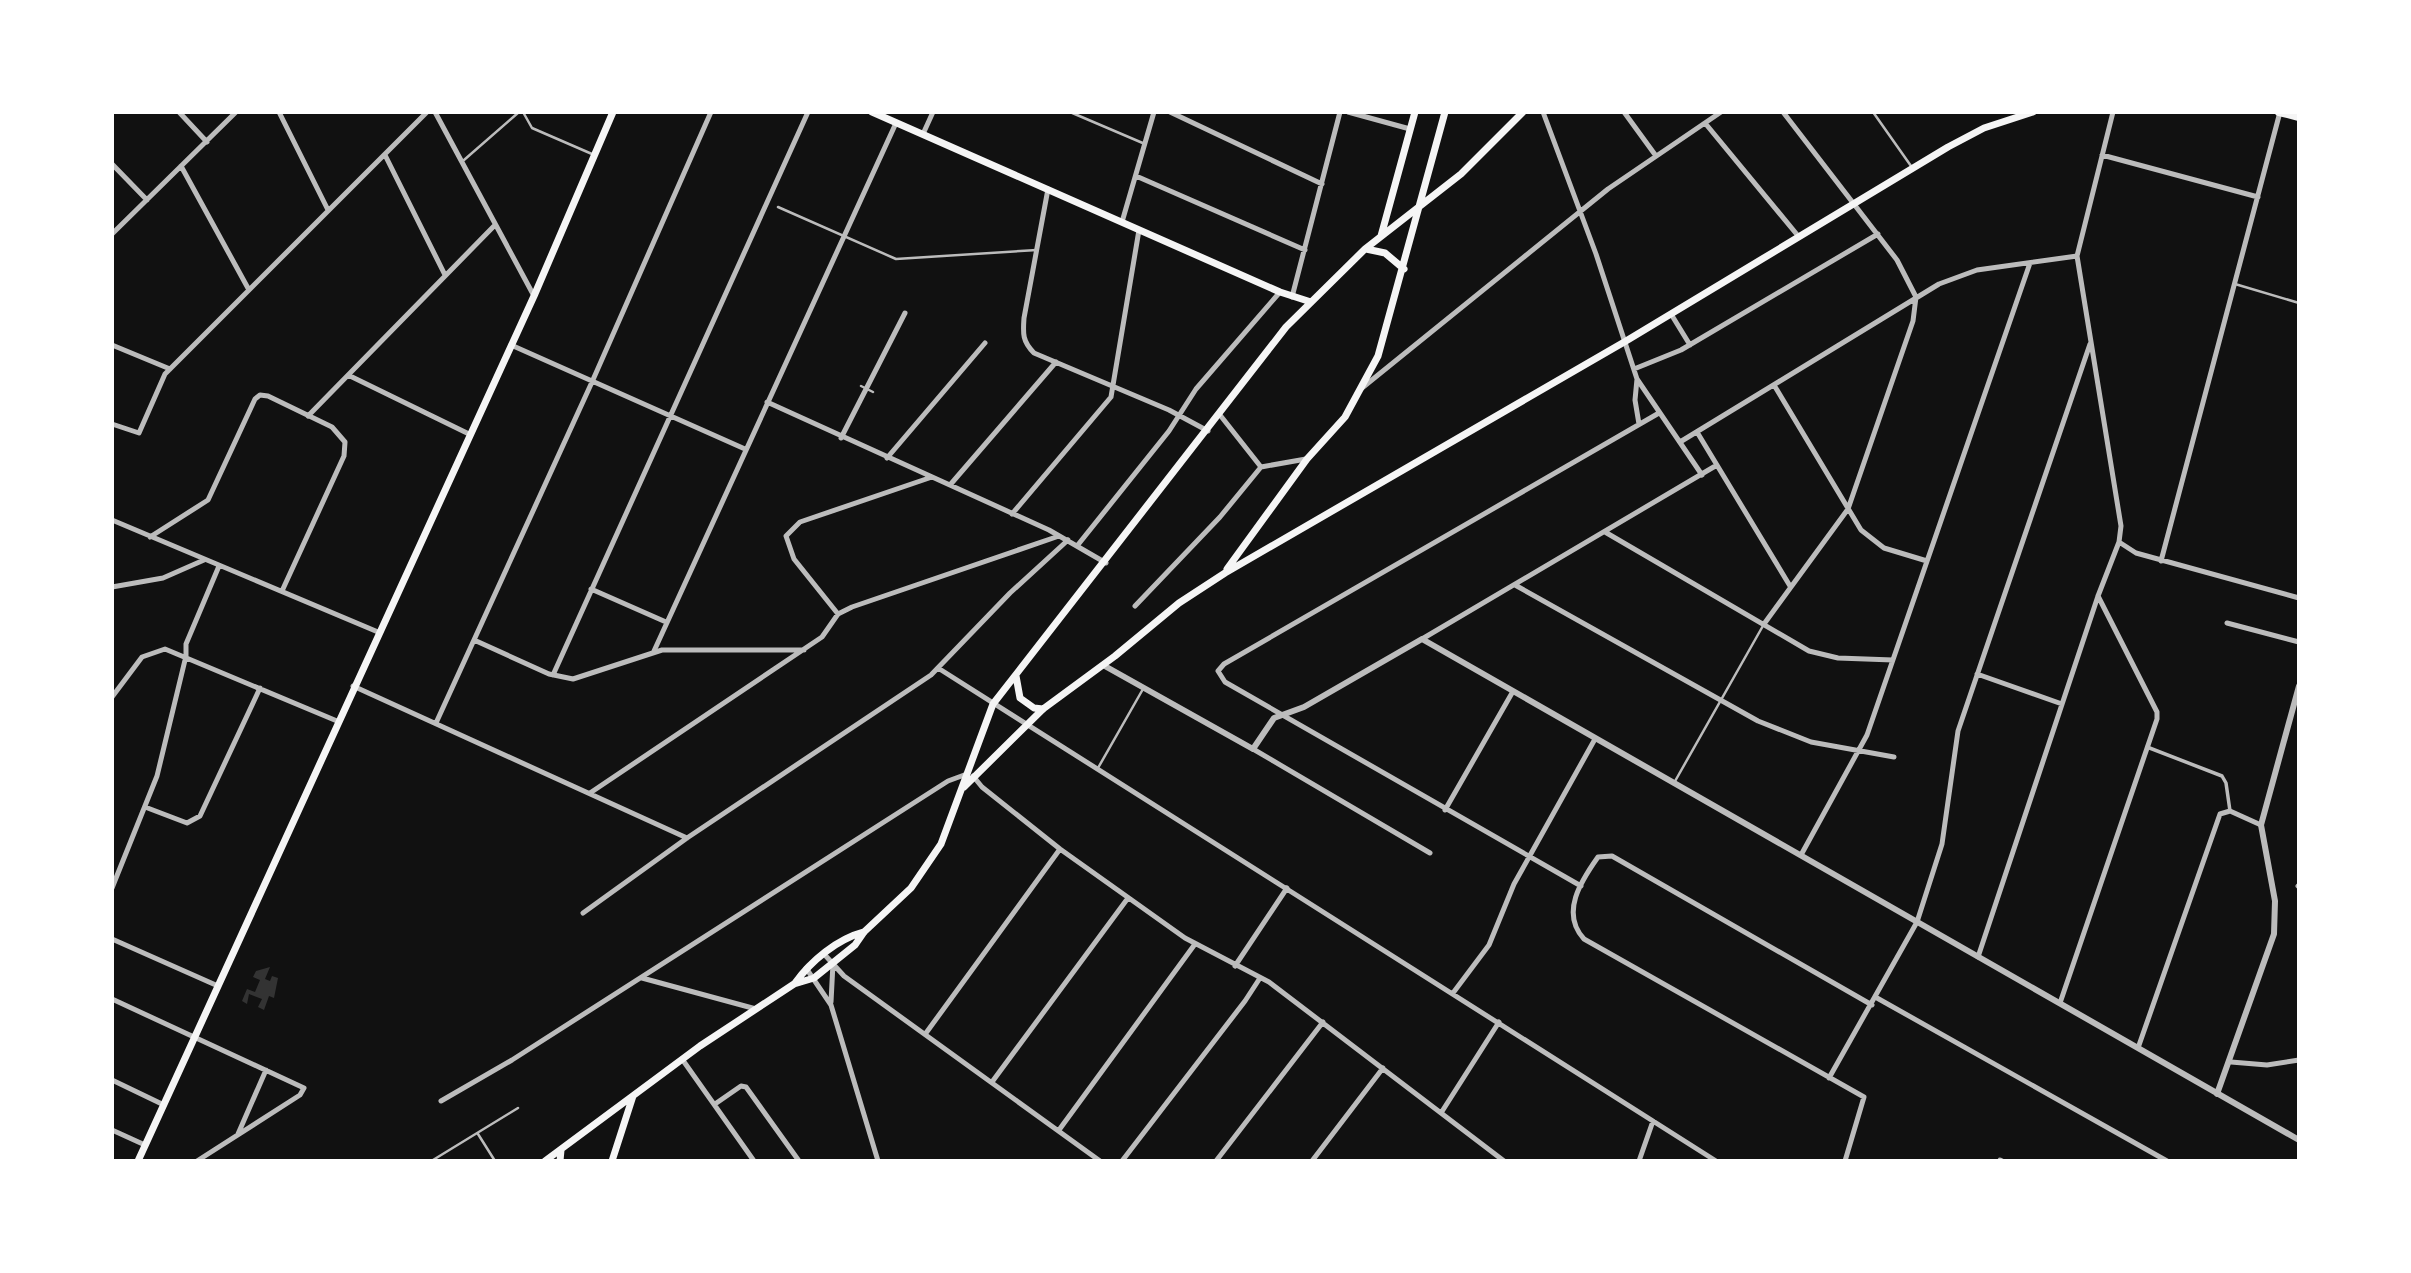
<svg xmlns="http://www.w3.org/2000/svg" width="2411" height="1273" viewBox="0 0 2411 1273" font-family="Montserrat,sans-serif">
	<rect width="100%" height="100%" fill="#111"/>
	<path fill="#333" d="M270,967L265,979L270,981L272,976L278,978L274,998L269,996L264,1010L258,1007L262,999L249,994L247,1004L242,1001L247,989L255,992L260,980L253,977L256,971Z"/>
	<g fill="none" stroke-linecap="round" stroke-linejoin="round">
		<path stroke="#bcbcbc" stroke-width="2.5" d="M523,112L532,128L592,154
			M1070,112L1145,144
			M1873,112L1911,166
			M464,160L519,112
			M778,207L896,259L1037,250
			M2235,284L2299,303
			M861,386L873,392
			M1098,768L1143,689
			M1674,783L1764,624
			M478,1134L495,1161
			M433,1160L518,1108"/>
		<path stroke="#bcbcbc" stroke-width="3.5" d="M2147,747L2222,776L2226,783L2230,811"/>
		<path stroke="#bcbcbc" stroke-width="5" d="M179,112L207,142
			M279,112L328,210
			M435,112L534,296
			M1170,112L1322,184
			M1348,112L1410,129
			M1543,112L1596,254L1637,379L1702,475
			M1624,112L1656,156
			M1705,123L1799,237
			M923,134L933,112
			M385,155L445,275
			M2102,155L2258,197
			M112,164L147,200
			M181,166L249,290
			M1136,176L1305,250
			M1048,189L1024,318C1023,333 1022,341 1034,353L1169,410L1208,431
			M1122,222L1154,112
			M112,234L236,112
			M1292,297L1340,112
			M1671,314L1690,345
			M112,345L170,369
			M511,345L745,449
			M1634,369L1681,350L1878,234
			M348,375L469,434
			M1637,379L1635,400L1639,424
			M1774,385L1861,530L1884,548L1927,561
			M1362,388L1608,189L1721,112
			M767,402L1049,530L1106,563
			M1220,415L1261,467
			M308,416L495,225
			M112,424L139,433L165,374L427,112
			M1697,432L1790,586
			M841,438L905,313
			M1680,442L1939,284L1977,270L2077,256
			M887,458L985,343
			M1261,467L1306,459
			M950,485L1056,362
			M1012,514L1111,397L1139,230
			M112,520L378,632
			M1605,532L1809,651L1838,658L1893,660
			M150,537L208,500L255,399L260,395L268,396L332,427L345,442L344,456L282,591
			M2119,542L2136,553L2299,598
			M1077,546L1169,431L1196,389L1280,292
			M2161,561L2280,112
			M1515,585L1758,721L1811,742L1894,757
			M112,587L163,578L204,560
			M591,589L666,622
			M1135,606L1220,517L1261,467
			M838,614L794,559L786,536L800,522L932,477
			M2227,623L2299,642
			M1764,624L1848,509L1913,321L1916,297L1897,260L1783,112
			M1422,639L1717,465
			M474,640L549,674L573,679L662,650H804
			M654,651L896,123
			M938,668L1716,1161
			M1977,674L2062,704
			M553,675L808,112
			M353,686L687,838
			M112,697L142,657L165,649L337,721
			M436,723L592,382L711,112
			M1253,749L1430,853
			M973,776L982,787L1060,849L1185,938L1269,982L1504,1161
			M590,793L822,637L838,614L852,607L1059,536
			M145,807L187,823L200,816L260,688
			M1445,810L1512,693
			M1801,855L1867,735L2030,263
			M1581,886L1225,682L1218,671L1224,664L1659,413
			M2298,886L2299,887
			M112,888L157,776L186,656V644L219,566
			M583,913L687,838L931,675L1010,593L1068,540
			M112,939L218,986
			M824,954L844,976L1100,1161
			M1978,957L2098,596L2119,542L2121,526L2077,256L2113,112
			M1235,966L1287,888
			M806,968L831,1005L878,1161
			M642,978L756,1009
			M1453,993L1489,945L1514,884L1595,739
			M1877,998L2167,1161
			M112,999L304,1088L300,1095L197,1161
			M831,1002L833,963
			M2060,1003L2157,719V712L2098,596
			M926,1033L1060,849
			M2138,1048L2220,814L2230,811L2261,825
			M682,1059L754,1161
			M2231,1062L2267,1065L2299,1060
			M1829,1078L1917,922L1942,844L1958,731L2090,344
			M112,1080L164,1105
			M992,1082L1128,898
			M441,1101L512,1060L948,781L967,774
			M715,1104L741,1086L746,1087L799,1161
			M1441,1113L1499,1022
			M112,1130L145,1145
			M1059,1130L1195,944
			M238,1134L266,1070
			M2000,1160L2002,1161
			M1122,1161L1245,1001L1260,978
			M1216,1161L1323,1022
			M1312,1161L1383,1068
			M1639,1161L1653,1121
			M1845,1161L1864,1097L1584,939C1560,913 1581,881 1598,857L1612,856L1872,1005"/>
		<path stroke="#bcbcbc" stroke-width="6" d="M1103,665L1253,749L1274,718L1304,707L1422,639L2299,1140
			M2217,1094L2274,934L2275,901L2261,825L2299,686"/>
		<path stroke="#f5f5f5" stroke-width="7" d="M872,112L1280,292L1311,302
			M1381,236L1415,112
			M1366,249L1385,253L1404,269
			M1227,569L1307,459L1345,417L1378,356L1445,112
			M1016,676L1020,698L1034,708L1043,709
			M964,787L1043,709L1115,656L1179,603L1225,573L1626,341L1948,147L1984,128L2033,112
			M795,983C811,961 837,939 864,932
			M138,1161L534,296L613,112
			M545,1161L700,1046L794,984L814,978L855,945L864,932L911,888L941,844L993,704L1286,327L1365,249L1461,174L1523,112
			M560,1161L561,1150
			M612,1161L633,1096"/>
		<path stroke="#f5f5f5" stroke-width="8" d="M2279,112L2299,117"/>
	</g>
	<rect width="2411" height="1273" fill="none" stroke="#ffffff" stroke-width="228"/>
</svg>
